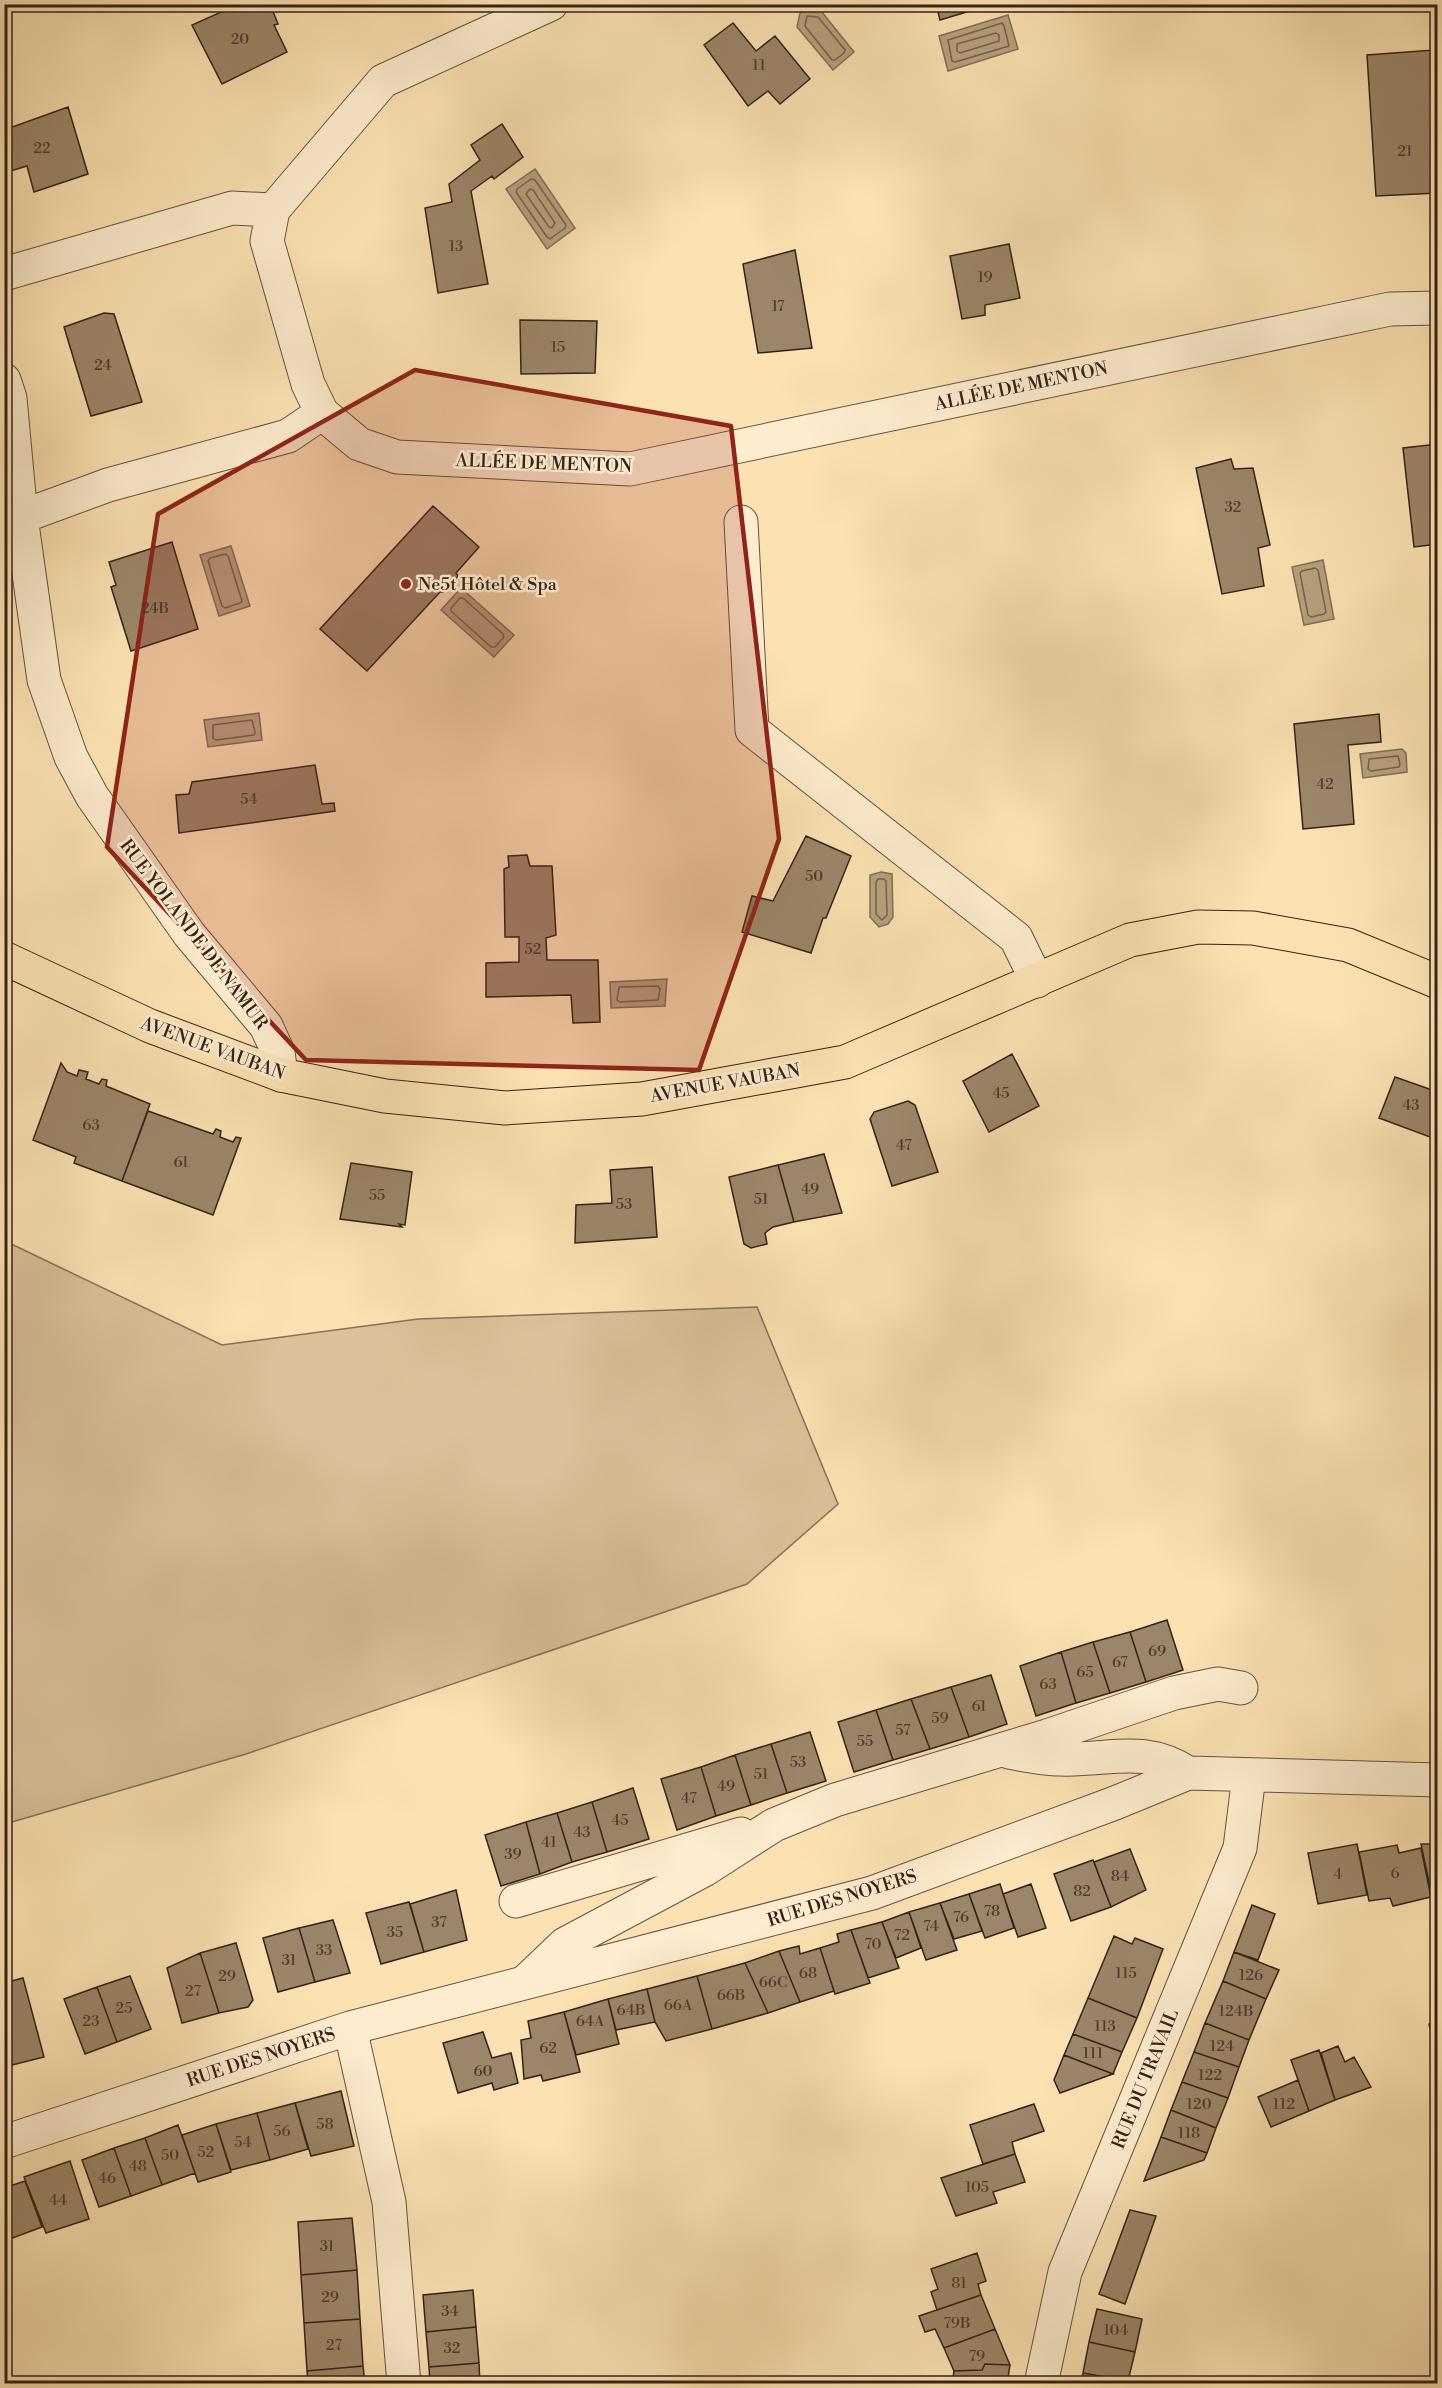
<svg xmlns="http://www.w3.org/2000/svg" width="1442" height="2388" viewBox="0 0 1442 2388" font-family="'Libre Bodoni',serif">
	<rect width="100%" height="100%" fill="#fce2b3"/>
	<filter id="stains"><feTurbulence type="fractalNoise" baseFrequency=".00333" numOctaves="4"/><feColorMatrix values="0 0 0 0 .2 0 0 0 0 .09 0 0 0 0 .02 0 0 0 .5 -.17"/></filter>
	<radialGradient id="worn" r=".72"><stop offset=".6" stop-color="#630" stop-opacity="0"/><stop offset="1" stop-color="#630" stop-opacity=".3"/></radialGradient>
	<path fill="#dac199" stroke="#877259" stroke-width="1.5" d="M5,1241L222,1345L418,1319L757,1307L838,1504L747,1584L246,1754L5,1824Z"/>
	<path fill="#b8a17f" stroke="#836e56" stroke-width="1.5" d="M807,9L821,11L854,52L833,70L797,27L800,13Z
		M1008,15L1018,49L948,71L939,36Z
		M535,169L575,228L547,249L506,189Z
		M231,546L250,606L219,616L200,555Z
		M1323,560L1334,619L1304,625L1292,567Z
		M461,588L514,635L494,657L441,610Z
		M259,713L262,740L208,747L204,720Z
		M1402,749L1406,753L1407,772L1363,778L1360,754Z
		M881,872L892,874L893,917L888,924L879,927L870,917V875Z
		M667,979L665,1006L611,1008L610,982Z"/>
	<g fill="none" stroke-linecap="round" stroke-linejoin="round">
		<path stroke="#76624c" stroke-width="1.5" d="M807,16L818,17L845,50L844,53L835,60H832L805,26Z
			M1002,23L1004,26L1009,46L955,62L952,61L948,40Z
			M996,33L999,35V41L960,53L957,51V44Z
			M531,179L535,180L566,225L565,228L550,239L547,237L516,192L517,189Z
			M530,189L533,190L555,223L552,228L549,227L526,194Z
			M225,554L228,556L242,601L240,603L225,608L222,606L208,561L210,558Z
			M1315,568L1318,570L1326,612L1324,614L1311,617L1308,615L1300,573L1302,571Z
			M460,598H463L503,634L504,637L495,647H491L451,611V608Z
			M252,720L255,732L254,735L216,740L213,738V725Z
			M1398,756L1400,764L1399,767L1371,771L1368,769L1369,759Z
			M878,879H884L886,881L887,915L882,920L876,914V882Z
			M658,986L660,989L658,1000L620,1002L617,1000L619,987Z"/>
	</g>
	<path fill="#9c8669" stroke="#342219" stroke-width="1.5" d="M239,4H270L278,24L274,25L287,52L222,84L192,25Z
		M936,4H993L940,20Z
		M733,23L756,51L775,36L810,79L780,104L768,91L748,106L704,45Z
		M1434,50L1438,109V193L1376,196L1367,55Z
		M68,107L88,174L34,192L27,166L4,173V130Z
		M502,124L523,157L494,179L492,176L471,191L488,284L438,293L425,208L452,202L449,184L480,160L471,145Z
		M1009,244L1020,298L985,305V315L962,319L950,256Z
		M795,250L812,348L758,353L743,264Z
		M104,313L114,314L142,402L91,416L64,327Z
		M520,320L597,321L595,373L521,374Z
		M1438,444V544L1414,547L1403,448Z
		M1231,459L1234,469L1253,468L1270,545L1258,548L1264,586L1222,594L1196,468Z
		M433,506L479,547L456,573L458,576L443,592H440L367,671L320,629Z
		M172,542L198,629L131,651L111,587L116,585L109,562Z
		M1379,714L1381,742L1348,745L1354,824L1303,829L1294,724Z
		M315,765L322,804L334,803L335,811L179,833L176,795L189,794L192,782Z
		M806,836L851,856L826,918H823L811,953L742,932L752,896L773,901Z
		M527,855L530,866H552L556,935L546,938L547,960H598L600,1022L573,1023L571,995L486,997V963L519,962V937H505L504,869L509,867L508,856Z
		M1012,1054L1039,1106L989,1132L963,1081Z
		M61,1063L67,1072L77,1076L79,1070L88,1072L86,1079L99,1084L102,1079L107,1080L106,1086L150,1104L122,1181L74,1163L76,1157L33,1140Z
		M1395,1077L1438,1092V1140L1379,1118Z
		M908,1101L915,1105L938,1172L892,1186L870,1119L874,1112Z
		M148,1111L213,1134L216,1129L221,1131L220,1137L233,1142L236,1137L241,1138L213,1215L122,1181Z
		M824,1154L842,1213L794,1222L778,1165Z
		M351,1163L412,1172L405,1225L399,1224L402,1227L340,1219Z
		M778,1165L794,1222L773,1227L765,1233L767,1244L751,1248L744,1244L729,1177Z
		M652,1167L657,1237L575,1243L576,1205L612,1203L610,1170Z
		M1167,1620L1183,1670L1146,1682L1130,1632Z
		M1130,1632L1146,1682L1110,1693L1093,1642Z
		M1093,1642L1110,1693L1076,1703L1061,1652Z
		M1061,1652L1076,1703L1036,1716L1020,1666Z
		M991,1675L1007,1724L969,1737L951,1687Z
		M951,1687L969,1737L930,1749L911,1699Z
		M911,1699L930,1749L893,1760L876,1710Z
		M876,1710L893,1760L854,1772L838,1722Z
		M810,1732L826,1781L787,1793L771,1744Z
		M771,1744L787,1793L751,1805L735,1755Z
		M735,1755L751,1805L716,1816L701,1767Z
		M701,1767L716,1816L677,1830L661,1779Z
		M633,1788L649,1839L607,1852L592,1802Z
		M592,1802L607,1852L572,1862L557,1813Z
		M557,1813L572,1862L540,1874L526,1822Z
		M526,1822L540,1874L501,1886L485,1835Z
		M1357,1844L1367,1895L1318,1904L1308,1853Z
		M1421,1844H1438V1891L1431,1892Z
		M1397,1845L1399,1853L1421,1848L1431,1897L1393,1906L1390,1898L1369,1901L1359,1852Z
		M1130,1849L1146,1890L1111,1907L1094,1862Z
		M1093,1860L1111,1907L1071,1921L1054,1874Z
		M1000,1884L1014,1928L985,1938L969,1894Z
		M1031,1884L1046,1928L1018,1937L1003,1894Z
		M456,1890L467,1940L424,1952L410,1904Z
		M969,1894L982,1931L954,1939L940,1903Z
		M409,1902L424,1952L381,1964L366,1913Z
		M940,1903L957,1950L926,1960L909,1912Z
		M1252,1905L1275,1914L1258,1960L1234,1952Z
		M909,1912L921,1948L896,1958L882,1922Z
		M333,1920L350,1973L315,1982L299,1928Z
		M882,1922L899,1968L868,1978L851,1930Z
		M299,1928L315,1982L278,1992L263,1938Z
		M851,1930L870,1983L835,1994L820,1948L839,1942L837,1934Z
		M1114,1936L1132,1944L1135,1938L1163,1949L1137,2018L1088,1998Z
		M236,1943L253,2000L248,2007L219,2013L200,1953Z
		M799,1946L800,1954L820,1948L834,1991L800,2002L779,1951Z
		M779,1951L800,2002L768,2013L745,1963Z
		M1234,1952L1279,1970L1266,1999L1223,1981Z
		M200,1953L219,2013L182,2023L167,1968Z
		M745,1963L768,2013L712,2029L697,1976Z
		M130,1976L151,2029L117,2042L97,1987Z
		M697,1976L712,2029L666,2041L655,2022L647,1989Z
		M23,1978L44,2057L4,2067V1983Z
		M1223,1981L1266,1999L1249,2040L1205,2023Z
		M97,1987L117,2042L85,2054L64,1999Z
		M647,1989L655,2022L616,2030L608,1999Z
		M1088,1998L1137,2018L1122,2052L1073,2034Z
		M608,1999L619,2044L576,2055L564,2012Z
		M564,2012L580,2072L543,2081L541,2075L524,2079L521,2040L531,2038L528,2021Z
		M1438,2022V2061L1429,2024Z
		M1205,2023L1249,2040L1239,2067L1194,2052Z
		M483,2032L492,2058L511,2053L518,2083L494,2090L492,2083L458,2093L443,2043Z
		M1073,2034L1122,2052L1113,2074L1064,2055Z
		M1338,2046L1345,2062L1354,2057L1371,2087L1335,2100L1321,2053Z
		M1319,2050L1335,2100L1309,2111L1291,2060Z
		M1194,2052L1239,2067L1228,2098L1182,2082Z
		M1064,2055L1113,2074L1060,2093L1054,2080Z
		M1298,2080L1309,2111L1271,2127L1258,2097Z
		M1182,2082L1228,2098L1216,2128L1171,2110Z
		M341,2091L354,2146L311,2156L295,2103Z
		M295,2103L308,2149L270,2160L257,2113Z
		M1034,2104L1044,2131L1012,2142L1015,2154L983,2164L970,2125Z
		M1171,2110L1216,2128L1207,2153L1161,2137Z
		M257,2113L270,2160L231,2170L216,2124Z
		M216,2124L231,2172L198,2182L182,2135Z
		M178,2125L195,2173L162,2185L145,2138Z
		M1161,2137L1207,2153L1204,2160L1144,2181Z
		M145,2138L162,2185L131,2196L114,2148Z
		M114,2148L131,2196L99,2207L82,2160Z
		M1015,2154L1025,2182L993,2192L997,2203L956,2216L941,2178Z
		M70,2161L89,2219L46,2233L24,2177Z
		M25,2181L42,2227L7,2240L4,2234V2188Z
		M1130,2210L1156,2216L1125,2304L1099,2294Z
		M352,2218L357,2270L301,2275L298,2222Z
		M977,2253L986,2281L978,2284L981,2295L937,2310L931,2292L938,2289L931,2269Z
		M357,2270L360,2319L304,2323L301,2275Z
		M473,2290L476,2327L426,2332L423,2295Z
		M981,2295L995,2329L944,2348L935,2329L925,2332L919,2316Z
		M1097,2309L1142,2319L1135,2352L1089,2342Z
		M360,2319L363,2366L307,2371L304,2323Z
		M476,2327L479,2363L429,2367L426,2332Z
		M995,2329L1010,2365L985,2364L982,2370L954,2371L944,2348Z
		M1089,2342L1135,2352L1128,2381L1083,2373Z
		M479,2363L480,2384H430L429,2367Z
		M985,2364L1010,2365L1007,2384H952L954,2371L982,2370Z
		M363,2366L365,2384H308L307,2371Z
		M1083,2373L1128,2381V2384H1080Z"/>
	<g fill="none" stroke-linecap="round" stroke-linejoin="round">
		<defs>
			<path id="minor" d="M551,4L383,81L273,210L267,241L308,384L322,413L359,444L397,457L630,469L1390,309L1438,308
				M4,274L232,208L273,210
				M4,380L10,398L21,517L44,680L71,757L92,796L189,934L266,1026L278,1052L281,1075
				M21,517L108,485L288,436L322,413
				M741,522L752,730L1016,938L1037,981
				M1009,1752C1025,1755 1043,1759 1060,1759C1109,1761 1143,1744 1188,1773
				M516,1901L741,1834
				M524,1983L565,1944L704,1870L774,1825L835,1800L1047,1736L1174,1693L1218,1684L1241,1688
				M350,2028L389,2202L404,2384
				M4,2142L350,2028L872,1893L1115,1803L1188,1773L1438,1780
				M1041,2384L1065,2272L1240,1848L1249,1776"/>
			<path id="major" d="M4,958L150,1026L281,1075L385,1096L505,1108L642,1099L845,1062L1130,940L1198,927L1253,928L1348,945L1438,982"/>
		</defs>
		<use href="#minor" stroke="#665240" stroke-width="35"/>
		<use href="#major" stroke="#342219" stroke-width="35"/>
		<use href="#minor" stroke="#fdecce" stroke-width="33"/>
		<use href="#major" stroke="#fce2b3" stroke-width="33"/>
	</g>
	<path fill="#8f2418" fill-opacity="0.2" stroke="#8f2418" stroke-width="4.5" stroke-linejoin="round" d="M415,370L731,426L779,839L699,1070L306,1060L107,847L158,514Z"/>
	<circle fill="#8f2418" stroke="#fdecce" stroke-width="2" cx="406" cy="584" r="6"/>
	<g text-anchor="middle" stroke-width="5" stroke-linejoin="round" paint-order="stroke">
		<g font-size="15" fill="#4e3b2d">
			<text x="240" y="44">20</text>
			<text x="759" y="70">11</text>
			<text x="42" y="153">22</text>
			<text x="1405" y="156">21</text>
			<text x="456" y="251">13</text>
			<text x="985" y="282">19</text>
			<text x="778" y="311">17</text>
			<text x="558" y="352">15</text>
			<text x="103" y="370">24</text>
			<text x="1233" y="512">32</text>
			<text x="155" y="613">24B</text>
			<text x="1325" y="789">42</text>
			<text x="249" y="804">54</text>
			<text x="814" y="881">50</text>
			<text x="533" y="954">52</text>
			<text x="1001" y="1098">45</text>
			<text x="1411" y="1110">43</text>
			<text x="91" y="1130">63</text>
			<text x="904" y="1150">47</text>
			<text x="181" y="1167">61</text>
			<text x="810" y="1194">49</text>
			<text x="377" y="1200">55</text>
			<text x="761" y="1204">51</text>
			<text x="624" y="1209">53</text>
			<text x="1157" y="1656">69</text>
			<text x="1120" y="1667">67</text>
			<text x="1085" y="1677">65</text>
			<text x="1048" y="1689">63</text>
			<text x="979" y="1711">61</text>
			<text x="940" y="1723">59</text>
			<text x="903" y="1735">57</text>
			<text x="865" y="1746">55</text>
			<text x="798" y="1767">53</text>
			<text x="761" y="1779">51</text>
			<text x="726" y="1791">49</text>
			<text x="689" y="1803">47</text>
			<text x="620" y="1825">45</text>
			<text x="582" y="1837">43</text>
			<text x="549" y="1847">41</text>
			<text x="513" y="1859">39</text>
			<text x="1395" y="1878">6</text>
			<text x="1338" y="1879">4</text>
			<text x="1120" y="1881">84</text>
			<text x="1082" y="1896">82</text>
			<text x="992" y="1916">78</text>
			<text x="961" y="1922">76</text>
			<text x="439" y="1927">37</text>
			<text x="931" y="1931">74</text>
			<text x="395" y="1937">35</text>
			<text x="902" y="1940">72</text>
			<text x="873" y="1949">70</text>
			<text x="324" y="1955">33</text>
			<text x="289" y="1965">31</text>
			<text x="808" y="1978">68</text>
			<text x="1126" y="1978">115</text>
			<text x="1251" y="1980">126</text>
			<text x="227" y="1981">29</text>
			<text x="773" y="1987">66C</text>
			<text x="193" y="1996">27</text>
			<text x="731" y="2000">66B</text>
			<text x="678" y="2010">66A</text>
			<text x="124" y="2013">25</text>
			<text x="631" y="2015">64B</text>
			<text x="1236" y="2016">124B</text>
			<text x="91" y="2026">23</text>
			<text x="590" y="2026">64A</text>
			<text x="1105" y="2031">113</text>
			<text x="1222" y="2051">124</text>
			<text x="548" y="2053">62</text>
			<text x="1093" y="2058">111</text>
			<text x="483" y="2076">60</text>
			<text x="1210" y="2080">122</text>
			<text x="1199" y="2109">120</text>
			<text x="1284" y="2109">112</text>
			<text x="325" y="2129">58</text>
			<text x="282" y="2136">56</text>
			<text x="1189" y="2138">118</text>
			<text x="243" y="2147">54</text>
			<text x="206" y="2157">52</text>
			<text x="170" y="2160">50</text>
			<text x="138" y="2171">48</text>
			<text x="107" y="2183">46</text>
			<text x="977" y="2192">105</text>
			<text x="58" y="2205">44</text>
			<text x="327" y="2251">31</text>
			<text x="959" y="2288">81</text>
			<text x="330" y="2302">29</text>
			<text x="450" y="2316">34</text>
			<text x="957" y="2328">79B</text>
			<text x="1116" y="2335">104</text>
			<text x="334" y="2350">27</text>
			<text x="452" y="2353">32</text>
			<text x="977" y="2361">79</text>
		</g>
		<g font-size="18" fill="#342219" stroke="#fdecce">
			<text transform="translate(1021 386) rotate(-12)" y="6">ALLÉE DE MENTON</text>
			<text transform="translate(544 463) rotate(2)" y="6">ALLÉE DE MENTON</text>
			<text transform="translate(194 934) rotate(53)" y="6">RUE YOLANDE DE NAMUR</text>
			<text transform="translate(213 1048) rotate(20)" y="6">AVENUE VAUBAN</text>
			<text transform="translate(725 1083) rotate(-10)" y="6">AVENUE VAUBAN</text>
			<text transform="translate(842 1898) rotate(-17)" y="6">RUE DES NOYERS</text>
			<text transform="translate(261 2057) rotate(-18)" y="6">RUE DES NOYERS</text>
			<text transform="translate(1145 2079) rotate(-68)" y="6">RUE DU TRAVAIL</text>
		</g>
		<g font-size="18" fill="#342219" stroke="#fdecce" text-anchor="start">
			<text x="418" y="590">Ne5t Hôtel &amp; Spa</text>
		</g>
	</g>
	<rect width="1442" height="2388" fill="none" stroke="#fce2b3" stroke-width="24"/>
	<rect x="6" y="6" width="1430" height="2376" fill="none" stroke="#342219" stroke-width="3"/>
	<rect x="12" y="12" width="1418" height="2364" fill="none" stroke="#342219" stroke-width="1.5"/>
	<rect width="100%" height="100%" filter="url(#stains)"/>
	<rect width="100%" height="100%" fill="url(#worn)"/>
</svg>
